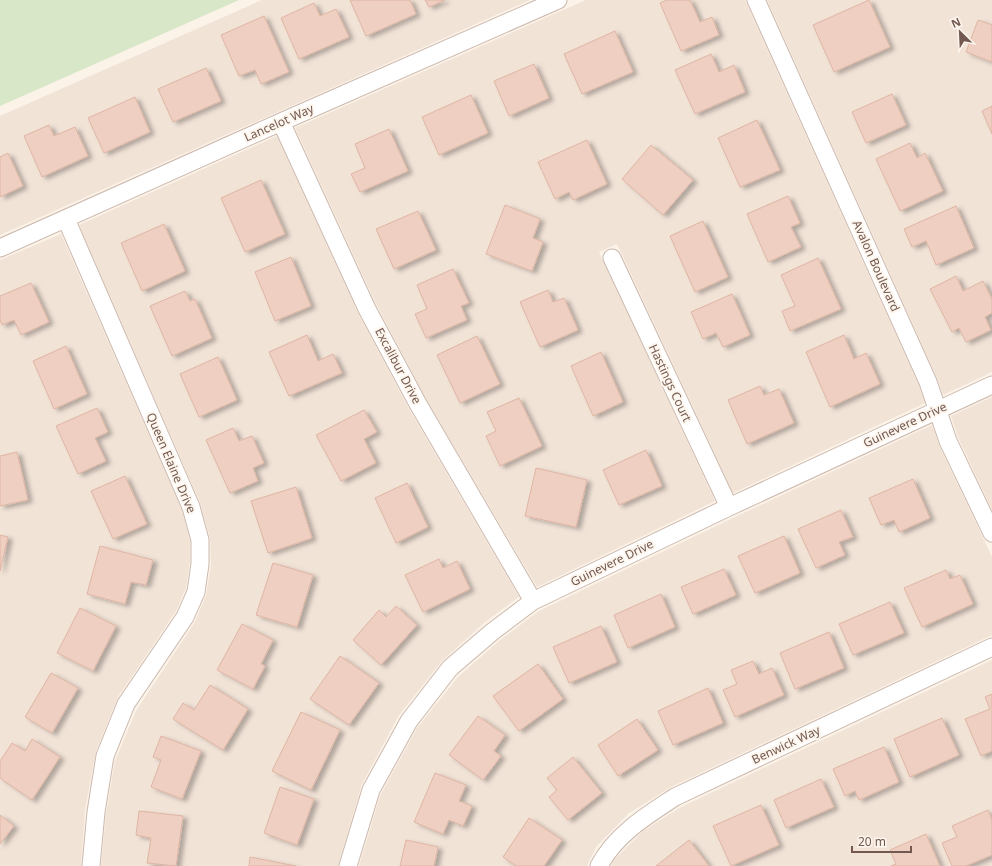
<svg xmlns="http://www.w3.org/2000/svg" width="992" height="866" viewBox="0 0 992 866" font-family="'Noto Sans',sans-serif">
	<defs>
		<filter id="shadow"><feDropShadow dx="4.5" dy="2.5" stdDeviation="2" flood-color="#0004"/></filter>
	</defs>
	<rect width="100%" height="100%" fill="#fbf2e8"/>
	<path fill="#f2e3d7" d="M262,0H530L0,235V116Z
		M586,0H745L919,386L925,403L733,493L617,244L599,252L715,501L537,587L426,399L376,304L295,128Z
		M767,0H992V372L943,395L937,378Z
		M277,136L358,313L409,409L519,597L485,622L442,661L399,715L362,784L338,866H101L106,814L115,761L136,711L195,622L206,595L211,565L210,538L200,503L79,225Z
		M61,234L182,510L190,541V562L186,588L176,611L118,697L96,751L85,810L81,866H0V260Z
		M992,397V510L958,437L951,416Z
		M932,425L939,445L992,557V635L671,787L629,813L596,847L587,866H359L380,796L417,728L458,677L499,641L539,611L733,518Z
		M992,660V866H611L614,860L643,831L681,807Z"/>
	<path fill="#d7e7c7" d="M0,0H239L0,106Z"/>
	<path fill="#eecfc1" stroke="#dfb5a3" filter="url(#shadow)" d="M350,0H410L416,14L366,36Z
		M425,0H445L429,7Z
		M667,0H690L700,22L712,17L719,35L681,51L660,3Z
		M869,0L890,47L834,72L813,25Z
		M314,3L320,16L336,9L349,37L299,59L281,18Z
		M264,16L289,72L261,84L255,70L239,76L221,35Z
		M978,20L992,25V62L966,52Z
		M615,31L633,72L582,94L564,54Z
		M711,54L719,72L734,65L745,92L695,114L675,70Z
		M534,64L549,98L509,116L494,81Z
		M206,68L221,101L173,122L158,89Z
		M892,94L906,125L866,143L852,112Z
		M471,95L488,133L439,155L422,117Z
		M135,97L150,132L104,153L88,118Z
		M992,106V134L982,111Z
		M757,120L780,170L740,187L718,138Z
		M49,125L54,136L75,127L88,156L42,177L24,136Z
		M389,129L408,171L360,192L351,174L365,168L355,144Z
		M587,140L607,184L573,200L569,192L555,199L538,162Z
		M910,143L917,158L925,153L943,191L900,211L876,159Z
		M651,145L693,180L663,215L622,179Z
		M8,153L23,186L0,197V157Z
		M261,180L285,234L245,252L221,198Z
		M788,196L800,223L791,227L801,247L768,262L747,214Z
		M505,205L540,219L533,238L543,242L532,271L486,254Z
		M956,206L974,248L936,265L926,241L912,247L904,229Z
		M418,211L436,250L394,269L376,229Z
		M703,221L728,277L695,292L670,236Z
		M164,224L185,271L142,291L121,243Z
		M291,257L311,306L275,321L255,272Z
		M818,258L841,309L790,331L782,311L795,306L781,275Z
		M453,269L469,303L461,306L467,320L426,338L415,314L427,309L417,285Z
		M956,276L963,291L983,281L992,299V313L985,317L991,330L966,342L959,328L952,332L930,289Z
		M31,283L49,322L21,335L14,320L2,325L0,320V296Z
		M548,290L553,302L564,298L578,330L540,347L520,302Z
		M185,291L190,301L195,299L212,338L172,356L150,306Z
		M732,294L750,335L723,347L716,333L703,339L691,312Z
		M307,335L318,361L333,354L342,373L289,396L269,352Z
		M844,335L854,359L866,353L880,384L830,407L806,352Z
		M477,336L500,384L460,403L437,355Z
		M66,346L87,394L54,409L33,361Z
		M601,352L623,402L593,416L571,366Z
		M218,357L237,400L199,417L180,374Z
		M760,386L764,395L779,389L794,423L747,444L728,400Z
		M519,398L542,446L500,466L486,436L496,431L487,412Z
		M97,408L108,432L95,438L106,461L78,474L56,426Z
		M364,410L377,432L364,439L376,463L341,481L316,435Z
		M233,428L239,441L252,436L264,463L253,468L258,481L230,493L206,440Z
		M646,450L662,486L619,505L603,470Z
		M17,452L28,500L0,506V456Z
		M536,468L587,480L576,527L525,516Z
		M125,476L147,524L113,539L91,491Z
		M913,479L930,518L899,532L894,520L881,525L869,498Z
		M407,483L428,527L396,543L375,498Z
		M296,487L312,538L268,553L251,501Z
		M841,510L853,537L839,542L845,555L816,568L798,529Z
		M0,535L8,537L0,571Z
		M784,536L800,573L755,593L738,556Z
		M100,546L153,560L146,585L131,582L125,604L87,594Z
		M439,559L443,568L457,561L470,589L423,612L405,575Z
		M273,563L313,575L297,627L256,615Z
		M724,569L736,595L693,614L681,587Z
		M946,570L950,579L960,575L973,604L922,627L904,588Z
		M661,594L675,627L628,648L614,615Z
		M890,602L904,633L853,655L839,624Z
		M396,606L417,625L381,665L353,640L379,610L386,617Z
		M80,608L116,626L93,671L57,653Z
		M242,624L273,640L261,664L265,666L253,689L217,670Z
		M601,626L617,662L569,683L553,647Z
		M829,632L844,668L795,689L780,653Z
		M340,656L379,683L349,725L310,699Z
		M753,661L759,674L772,668L784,695L735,717L723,690L737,684L731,670Z
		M538,664L563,699L519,731L493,696Z
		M51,673L78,688L52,733L25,717Z
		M210,685L248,709L223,750L173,719L183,703L194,710Z
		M708,688L723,723L673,745L658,711Z
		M992,694V751L981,756L965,719L990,709L985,697Z
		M301,712L340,730L311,790L272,771Z
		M478,716L505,735L494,751L501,756L483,780L449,755Z
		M942,718L959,755L910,777L894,739Z
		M637,719L658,750L618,776L598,745Z
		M161,736L201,751L182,799L151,787L161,760L153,757Z
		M32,739L60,757L32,800L0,778V761L12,743L25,751Z
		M884,747L899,782L859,800L855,791L845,796L833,769Z
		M573,757L602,793L568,820L549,797L557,790L547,778Z
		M435,773L466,785L459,801L472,806L463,826L449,820L443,834L414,822Z
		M821,779L834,807L786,828L774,800Z
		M280,787L314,799L297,845L264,833Z
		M761,805L779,845L731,866L713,826Z
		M988,810L992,820V855L966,866H952L942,843L957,837L952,826Z
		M139,811L183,816L176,866L147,863L151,838L136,835Z
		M0,815L14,826L0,844Z
		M529,818L562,840L544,866H516L503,857Z
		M926,834L940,866H891L896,864L890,850Z
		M406,840L438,847L434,866H400Z
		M689,840L709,866H656Z
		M250,857L296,866H249Z"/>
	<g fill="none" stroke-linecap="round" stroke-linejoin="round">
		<defs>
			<path id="minor" d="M756,0L928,382L948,441L992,533
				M281,122L367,309L418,404L533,601
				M66,219L191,507L200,540V564L196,592L185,617L126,704L105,756L96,812L91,866
				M0,248L281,122L558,0
				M612,258L729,507
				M348,866L371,790L409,721L450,668L492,632L533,601L729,507L992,385
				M599,866C615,835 646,816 675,797L992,647"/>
		</defs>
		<use href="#minor" stroke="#ccb9ae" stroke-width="19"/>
		<use href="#minor" stroke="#fff" stroke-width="17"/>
	</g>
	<g text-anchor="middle" stroke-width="4" stroke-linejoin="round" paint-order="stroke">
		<g font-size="12" fill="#72584e" stroke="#fdf6ee">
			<text transform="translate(279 123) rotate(-24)" y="4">Lancelot Way</text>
			<text transform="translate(876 266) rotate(66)" y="4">Avalon Boulevard</text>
			<text transform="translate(398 366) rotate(62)" y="4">Excalibur Drive</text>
			<text transform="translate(670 383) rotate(65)" y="4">Hastings Court</text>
			<text transform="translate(905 425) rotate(-25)" y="4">Guinevere Drive</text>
			<text transform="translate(171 463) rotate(67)" y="4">Queen Elaine Drive</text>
			<text transform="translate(612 563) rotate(-26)" y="4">Guinevere Drive</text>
			<text transform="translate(786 745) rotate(-25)" y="4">Benwick Way</text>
		</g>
	</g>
	<g transform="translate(960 32) rotate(336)" stroke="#fdf6ee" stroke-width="3" paint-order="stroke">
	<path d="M0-3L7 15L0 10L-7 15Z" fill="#72584e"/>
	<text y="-6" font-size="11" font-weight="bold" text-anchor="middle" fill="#72584e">N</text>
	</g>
	<path d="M852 846v6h59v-6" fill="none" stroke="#72584e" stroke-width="2"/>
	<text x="858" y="846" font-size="12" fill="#72584e" stroke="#fdf6ee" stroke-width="3" paint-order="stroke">20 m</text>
</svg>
